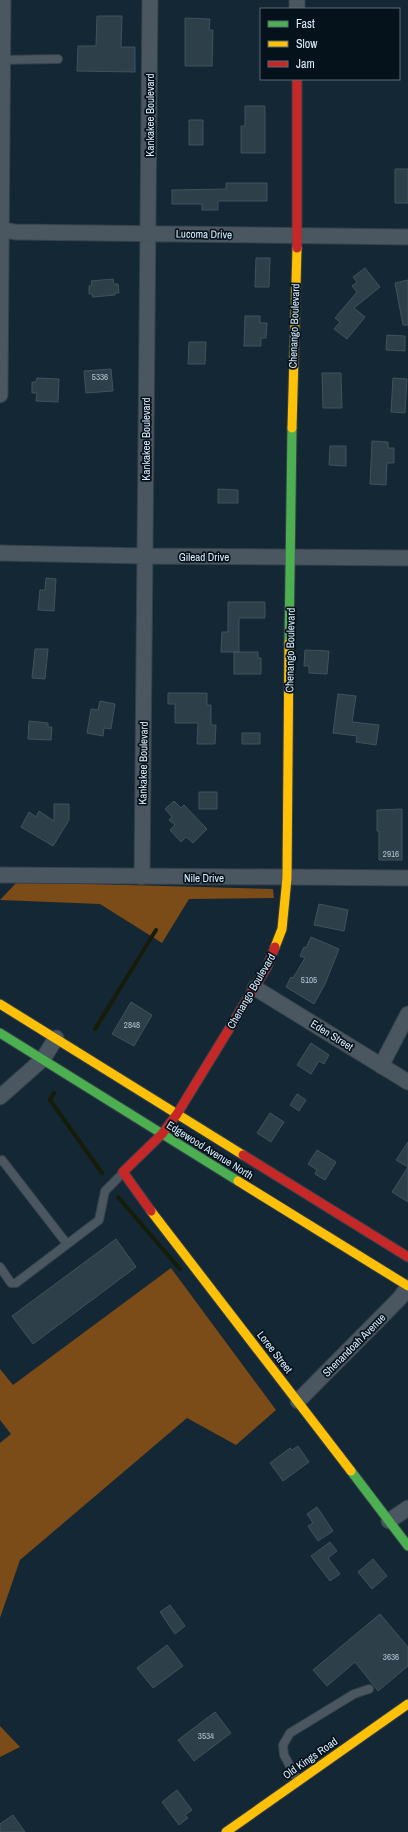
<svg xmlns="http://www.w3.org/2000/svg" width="408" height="1832" viewBox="0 0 408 1832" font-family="'Archivo Narrow',sans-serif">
	<rect width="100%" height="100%" fill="#142734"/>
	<path fill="#7b4b18" d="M17,882L273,889L274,898L189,899L162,943L100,904L0,900Z
		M171,1268L276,1410L236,1445L187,1418L20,1560L0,1618V1443L11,1434L0,1420V1369L13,1385Z
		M0,1726L20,1747L0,1757Z"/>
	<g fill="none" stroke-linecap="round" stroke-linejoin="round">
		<path stroke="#151c08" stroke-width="4" d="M95,1029L156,930
			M54,1093L50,1100L102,1173
			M118,1197L180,1269"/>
	</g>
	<path fill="#2d3f49" stroke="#41525c" d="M97,16H122L121,47H135V72L77,71L78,46H96Z
		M185,18L210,19L209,30H213L212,66H185Z
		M245,106H265V153H241V126H245Z
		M189,120H203V145H189Z
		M395,169H408V203H395Z
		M226,183H267V201H218V210H202V204H172V190L226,189Z
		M256,258H270L269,287H255Z
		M365,268L380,287L354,308L365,317L347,339L334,329L340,322L335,318L357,292L352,286L357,282L353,277Z
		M113,279L114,284H118L119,293H115V295L93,297L92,294H89V286L92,285L91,281Z
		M408,280V325H403L395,283Z
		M245,316H260V323H267L266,338H261V346H244Z
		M387,335L405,336V351L386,350Z
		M189,342H206L205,364H188Z
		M111,369L113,391L86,393L84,371Z
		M322,373H341L342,408H323Z
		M37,378L59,379L58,402L36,401L37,393H32V382H36Z
		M393,378L407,379L405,413L391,412Z
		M372,441L388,442V448H394V463H387L386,485L370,484Z
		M330,446H346V466L329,465Z
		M218,489L238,490V503H218Z
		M46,578L56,579L54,611L38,610L40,590H45Z
		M228,602H265V618H239V652H221L222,632H228Z
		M35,649H48L45,679L32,678Z
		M305,650L329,651L327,674L309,673V666H304Z
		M234,652H258V658H261V674H234Z
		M168,693H207V705H211V725H216L215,744H197L198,723H175V704H168Z
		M338,694L356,696L352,722L379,725L376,745L356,742L357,736L333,733Z
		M100,701L115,704L111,729L104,728L103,736L87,733L91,709L98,710Z
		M29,721L48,723V727H52L51,740L28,739Z
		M242,733H260V744H242Z
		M199,792H217V809H199Z
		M174,801L181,808L184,805L207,829L193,843L186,837L181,842L170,830L175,825L169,820L172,817L165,809Z
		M54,804H69V820L53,846L21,827L29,812L36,817L39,811L54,821Z
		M402,809V860H379V831H377V810Z
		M319,904L348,910L344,931L314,925Z
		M311,937L339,949L325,984L314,1004L286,987L291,977L293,978L305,958L300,956L304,947L306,948Z
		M131,1002L152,1015L134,1046L112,1034Z
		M311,1043L329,1055L324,1064L319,1061L311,1074L297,1065Z
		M297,1094L306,1100L299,1111L290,1105Z
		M270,1113L284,1122L271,1142L257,1133Z
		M408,1142V1202L392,1192L408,1167L396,1160Z
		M317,1150L336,1162L325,1180L315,1174L317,1170L308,1164Z
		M116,1239L136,1267L33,1344L12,1316Z
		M298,1446L309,1462L283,1481L270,1463L290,1448L292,1450Z
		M317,1507L333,1531L318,1541L308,1526L313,1523L307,1514Z
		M330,1542L337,1551L328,1558L340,1574L330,1581L311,1556Z
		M373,1559L387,1576L372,1589L358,1572Z
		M170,1605L185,1626L175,1634L160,1612Z
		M380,1614L408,1647V1666L378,1691L355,1662L327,1686L313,1670Z
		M167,1645L183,1666L153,1688L137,1668Z
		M215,1712L231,1733L194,1761L178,1740Z
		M177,1790L192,1810L185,1815L188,1818L179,1825L162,1802Z
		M13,1815L25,1832H0V1824Z"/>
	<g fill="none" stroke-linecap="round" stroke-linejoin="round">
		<defs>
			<path id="lane" d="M0,60L58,59
				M0,1161L2,1160L67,1244
				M0,1267L11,1283H16L99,1220L105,1191L123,1173
				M298,1781L284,1755L283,1745L290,1733L354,1694L369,1689"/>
			<path id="street" d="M297,9V0
				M0,229L15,232L408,237
				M0,395L3,0
				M0,553L145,556L408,558
				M0,875L408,878
				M142,877L150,0
				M255,988L408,1082
				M381,1066L408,1014
				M0,1097L43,1059L56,1038
				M298,1401L400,1298L408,1287
				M389,1521L408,1508"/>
			<path id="fast" d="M289,643L292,428
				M0,1033L238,1181
				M351,1471L408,1546"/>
			<path id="slow" d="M292,428L297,248
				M275,947L282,929L287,878L289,643
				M0,1004L243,1155
				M238,1181L408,1286
				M151,1211L351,1471
				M226,1832L408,1704"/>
			<path id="jam" d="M297,248V79
				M243,1155L408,1257
				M151,1211L123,1172L162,1134L177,1114L267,967L275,947"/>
		</defs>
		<use href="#lane" stroke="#34414b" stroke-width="10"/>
		<use href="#street" stroke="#34414b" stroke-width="17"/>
		<use href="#fast" stroke="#34414b" stroke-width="11"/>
		<use href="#slow" stroke="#34414b" stroke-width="11"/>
		<use href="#jam" stroke="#34414b" stroke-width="11"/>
		<use href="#lane" stroke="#4a5760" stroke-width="8"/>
		<use href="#street" stroke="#4a5760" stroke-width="15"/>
		<use href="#fast" stroke="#4caf50" stroke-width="9"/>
		<use href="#slow" stroke="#ffc107" stroke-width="9"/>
		<use href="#jam" stroke="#c62828" stroke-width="9"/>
	</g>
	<g text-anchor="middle" stroke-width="3.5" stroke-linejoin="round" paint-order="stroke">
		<g font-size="9" fill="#b0c2d0">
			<text x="100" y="380">5336</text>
			<text x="391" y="857">2916</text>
			<text x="309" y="983">5105</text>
			<text x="132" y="1028">2848</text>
			<text x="391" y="1660">3636</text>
			<text x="206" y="1739">3534</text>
		</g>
		<g font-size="11" fill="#dbeefd" stroke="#05121c">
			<text transform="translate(150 115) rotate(-90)" y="4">Kankakee Boulevard</text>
			<text transform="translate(204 234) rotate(1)" y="4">Lucoma Drive</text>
			<text transform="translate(294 326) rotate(-88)" y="4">Chenango Boulevard</text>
			<text transform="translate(146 439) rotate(-90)" y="4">Kankakee Boulevard</text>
			<text x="204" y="561">Gilead Drive</text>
			<text transform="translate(290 650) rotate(-89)" y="4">Chenango Boulevard</text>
			<text transform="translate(143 763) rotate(-89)" y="4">Kankakee Boulevard</text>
			<text x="204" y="882">Nile Drive</text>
			<text transform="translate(251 991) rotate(-60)" y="4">Chenango Boulevard</text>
			<text transform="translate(332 1035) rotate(32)" y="4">Eden Street</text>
			<text transform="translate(210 1150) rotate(32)" y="4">Edgewood Avenue North</text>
			<text transform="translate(354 1345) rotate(-45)" y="4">Shenandoah Avenue</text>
			<text transform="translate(275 1352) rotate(52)" y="4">Loree Street</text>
			<text transform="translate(310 1758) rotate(-35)" y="4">Old Kings Road</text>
		</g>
	</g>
	<rect x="260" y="8" width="140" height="72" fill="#05121c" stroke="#5b6a76"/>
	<rect x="268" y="21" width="20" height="6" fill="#4caf50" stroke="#5b6a76"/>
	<text x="296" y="28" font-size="12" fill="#dbeefd">Fast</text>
	<rect x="268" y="41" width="20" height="6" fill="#ffc107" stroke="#5b6a76"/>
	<text x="296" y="48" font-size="12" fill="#dbeefd">Slow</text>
	<rect x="268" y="61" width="20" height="6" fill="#c62828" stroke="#5b6a76"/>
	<text x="296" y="68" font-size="12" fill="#dbeefd">Jam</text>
</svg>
